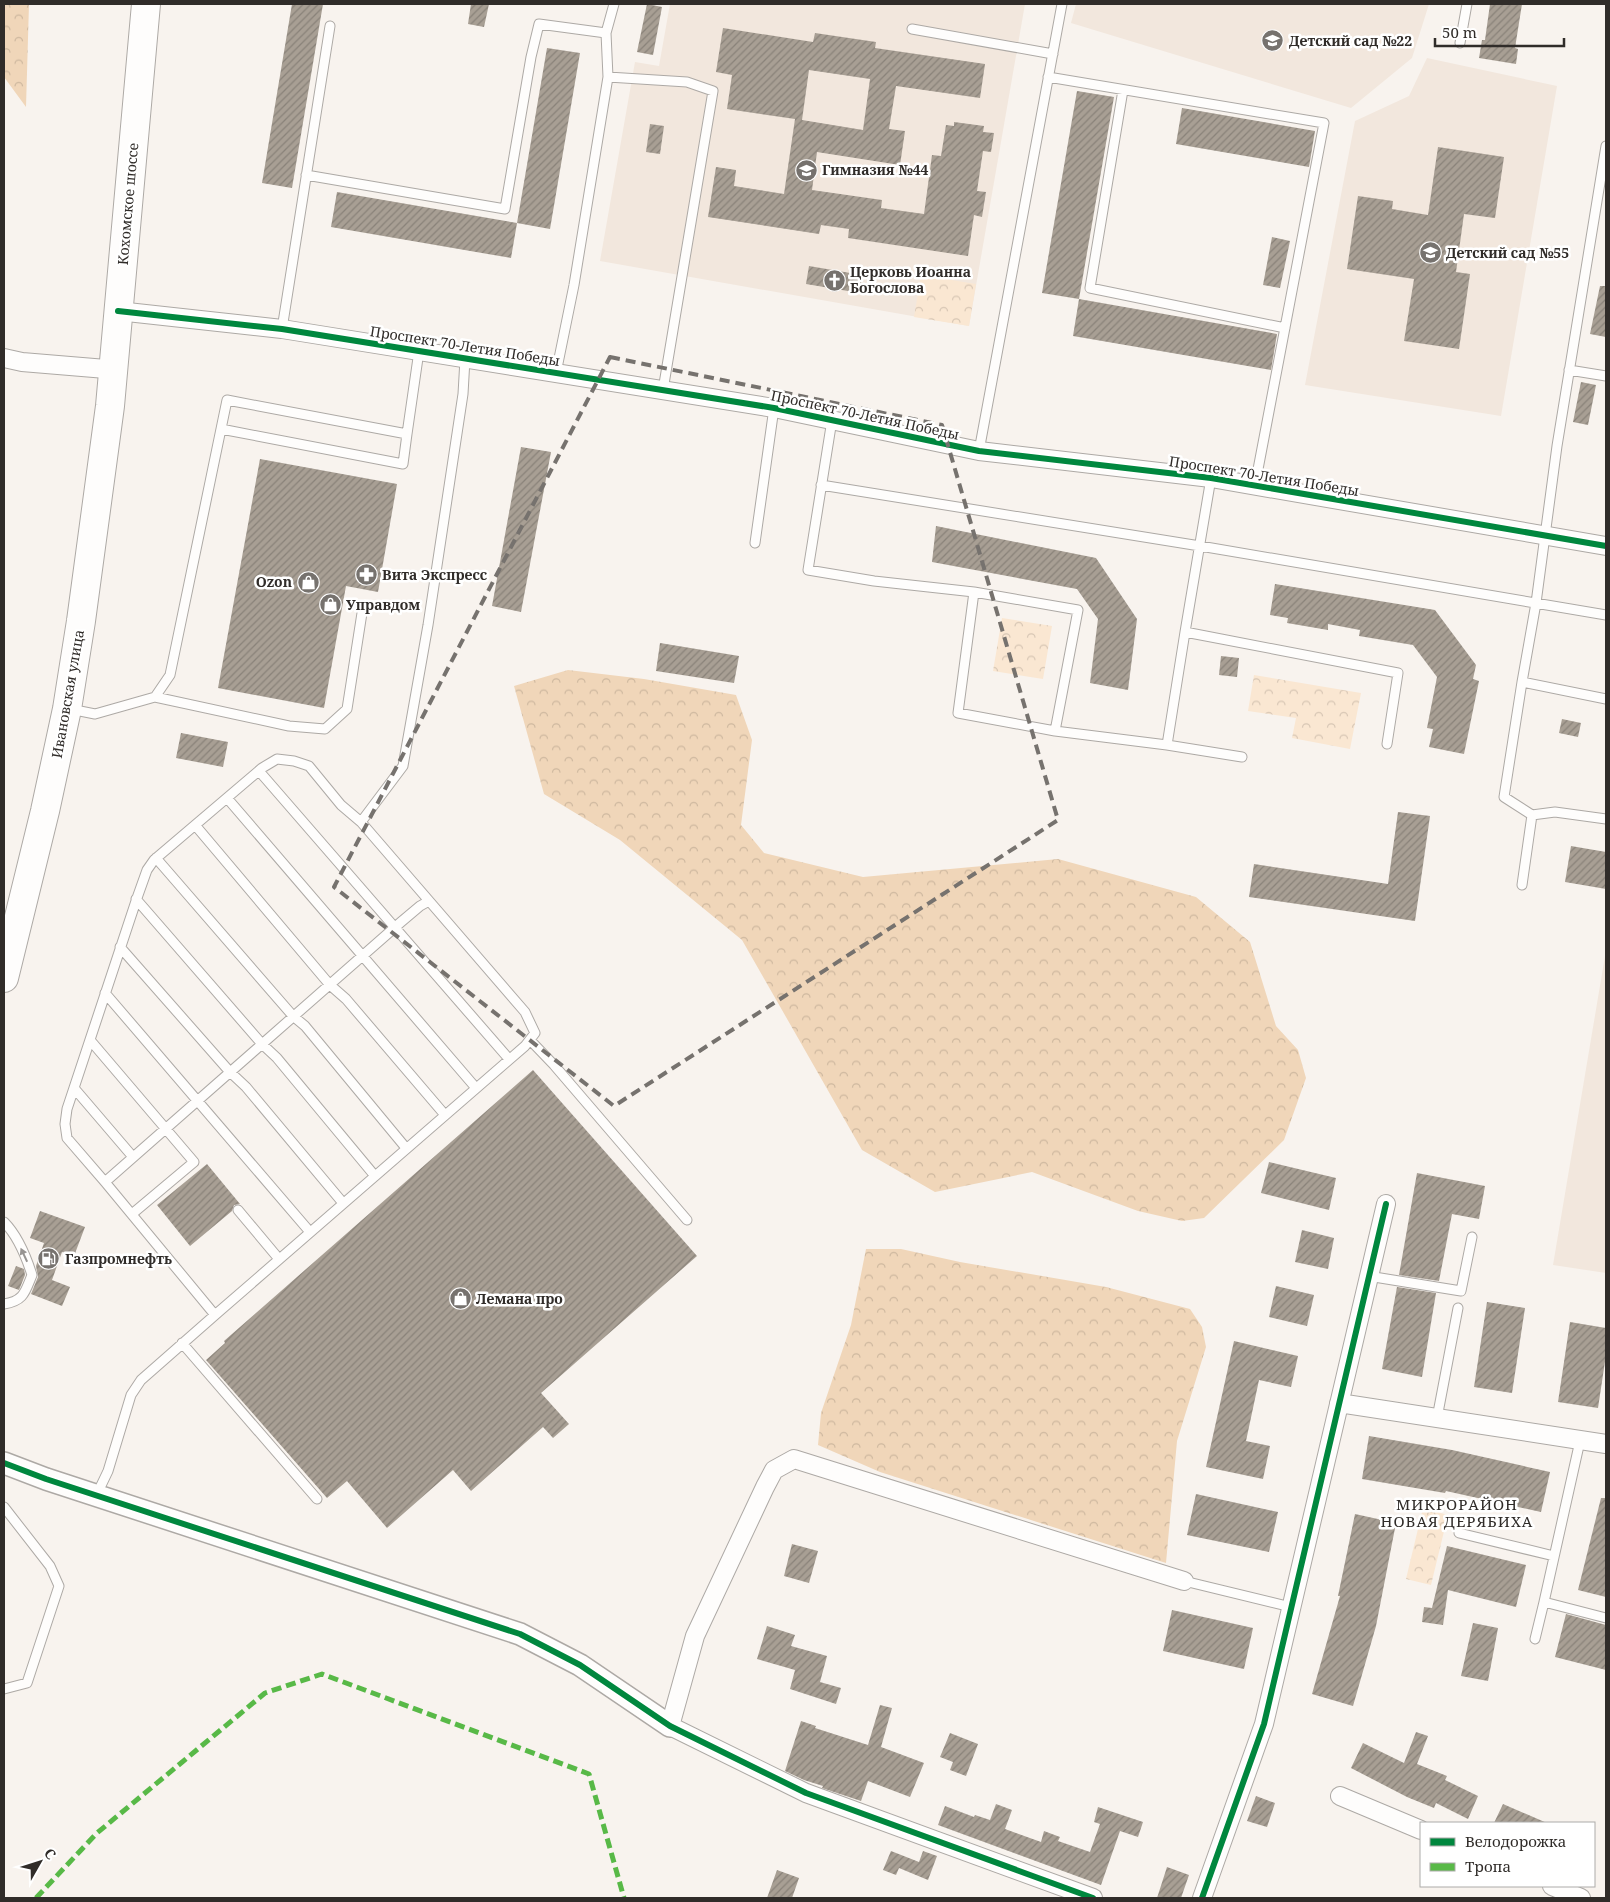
<svg xmlns="http://www.w3.org/2000/svg" width="1610" height="1902" viewBox="0 0 1610 1902" font-family="'Noto Serif',serif">
	<defs>
		<pattern id="forest-crowns" width="20" height="18" patternUnits="userSpaceOnUse" patternTransform="scale(1.25)"><rect width="20" height="18" fill="#f0d6b9"/><path d="M2 6a3 3 0 1 1 6 0M12 15a3 3 0 1 1 6 0" fill="none" stroke="#ceb89f"/></pattern>
		<pattern id="park-crowns" width="20" height="18" patternUnits="userSpaceOnUse" patternTransform="scale(1.25)"><rect width="20" height="18" fill="#fae7d2"/><path d="M2 6a3 3 0 1 1 6 0M12 15a3 3 0 1 1 6 0" fill="none" stroke="#d7c6b4"/></pattern>
		<pattern id="building-hatch" width="6" height="6" patternUnits="userSpaceOnUse" patternTransform="scale(1.25)"><rect width="6" height="6" fill="#a89f94"/><path d="M-1 1l2-2M0 6l6-6M5 7l2-2" fill="none" stroke="#898279"/></pattern>
	</defs>
	<rect width="100%" height="100%" fill="#f8f3ee"/>
	<path fill="#f2e7dd" d="M670,4H1025L969,326L600,261L635,62L659,66Z
		M1076,4H1429L1412,58L1351,108L1071,23Z
		M1427,58L1557,86L1501,416L1305,385L1355,121L1409,96Z
		M1605,956H1606V1273L1553,1265Z"/>
	<path fill="url(#forest-crowns)" d="M4,4H29L26,107L4,77Z
		M568,670L644,679L736,695L752,740L741,825L764,853L863,877L1058,859L1196,897L1250,942L1276,1026L1298,1050L1306,1078L1284,1140L1204,1218L1182,1221L1138,1211L1032,1172L935,1192L862,1150L742,940L620,840L544,794L514,686Z
		M866,1249H901L960,1262L1106,1287L1190,1309L1202,1327L1206,1347L1177,1441L1166,1563L880,1472L818,1445L821,1413L851,1325Z"/>
	<path fill="url(#park-crowns)" d="M921,275L976,284L969,326L914,317Z
		M1002,618L1052,626L1043,679L993,671Z
		M1254,675L1361,693L1350,749L1292,738L1296,718L1248,711Z
		M1423,1508L1448,1515L1431,1585L1406,1579Z"/>
	<path fill="url(#building-hatch)" fill-rule="evenodd" d="M292,4H323L292,188L262,183Z
		M471,4H489L484,27L468,24Z
		M647,4L662,7L653,55L637,52Z
		M1490,4H1522L1515,48L1518,49L1516,64L1479,58L1482,40H1485Z
		M723,28L813,42L815,33L876,42L875,48L985,64L980,98L896,86L889,129L905,131L900,165L817,152L812,190L882,200L881,208L924,214L932,155L941,156L946,125L954,126V122L984,126L983,132L994,133L991,152L983,151L977,191L986,192L982,217L974,215L968,256L848,238L849,229L821,225L819,234L708,217L716,167L736,170L734,186L784,194L795,119L727,109L732,75L716,72ZM809,70L870,79L863,130L802,120Z
		M547,48L580,53L550,229L517,223Z
		M1077,91L1114,97L1079,299L1042,293Z
		M1182,108L1315,131L1309,167L1176,144Z
		M650,124L664,126L660,154L646,152Z
		M1438,147L1504,157L1495,218L1464,214L1456,272L1470,274L1459,349L1404,341L1414,279L1347,269L1358,196L1393,201L1392,209L1428,215Z
		M337,192L517,223L511,258L331,227Z
		M1272,237L1290,241L1280,288L1263,285Z
		M809,266L862,275L860,293L806,284Z
		M1600,286H1606V337L1590,334Z
		M1079,299L1277,334L1271,370L1073,336Z
		M1581,382L1596,385L1588,425L1573,422Z
		M521,447L551,452L521,612L492,606Z
		M260,459L397,484L378,592L346,586L324,708L218,688Z
		M936,526L1096,558L1137,619L1128,690L1090,683L1098,619L1077,589L932,562Z
		M1275,584L1435,610L1476,665L1473,679L1479,681L1464,754L1429,747L1433,729L1427,728L1437,677L1413,645L1359,636L1360,630L1328,624V630L1287,623L1288,618L1270,615Z
		M660,643L739,656L734,683L656,671Z
		M1221,656L1239,658L1237,677L1219,675Z
		M1562,719L1581,723L1578,737L1559,733Z
		M181,733L228,742L223,767L176,758Z
		M1398,812L1430,816L1415,921L1249,897L1254,864L1388,884Z
		M1571,846L1606,852V889L1565,882Z
		M533,1070L697,1256L541,1393L569,1424L553,1438L543,1427L471,1491L453,1470L387,1528L347,1481L327,1498L206,1360L225,1343L224,1341Z
		M1269,1162L1336,1178L1329,1210L1261,1193Z
		M207,1164L240,1204L234,1205L232,1211L190,1246L157,1205Z
		M1417,1173L1485,1186L1479,1219L1452,1214L1439,1281L1399,1275Z
		M40,1211L85,1227L74,1256L62,1252L52,1280L70,1287L62,1306L31,1294L38,1277L36,1266L44,1243L30,1238Z
		M1302,1230L1334,1238L1328,1269L1295,1262Z
		M16,1266L24,1269L25,1275L19,1290L8,1286Z
		M1276,1286L1314,1295L1307,1326L1269,1317Z
		M1397,1287L1436,1293L1422,1377L1382,1369Z
		M1487,1302L1525,1308L1512,1393L1474,1387Z
		M1570,1322L1606,1328V1355L1598,1408L1558,1402Z
		M1234,1341L1298,1356L1291,1387L1259,1380L1246,1441L1270,1446L1263,1479L1206,1467Z
		M1369,1436L1452,1450L1550,1472L1541,1512L1446,1491L1445,1493L1362,1479Z
		M1196,1494L1278,1512L1269,1552L1187,1535Z
		M1601,1498H1606V1597L1578,1590Z
		M1355,1514L1396,1523L1376,1626L1353,1706L1312,1694L1340,1596H1338Z
		M792,1544L818,1551L809,1583L784,1576Z
		M1447,1546L1526,1565L1516,1607L1448,1590L1443,1625L1422,1622L1424,1607L1432,1608Z
		M1172,1610L1253,1628L1244,1669L1163,1651Z
		M1566,1614L1606,1625V1670L1555,1657Z
		M1473,1623L1498,1628L1488,1681L1461,1676Z
		M767,1626L795,1635L791,1646L827,1656L820,1682L841,1688L836,1704L790,1689L795,1670L757,1659Z
		M880,1705L892,1708L881,1747L924,1763L910,1797L868,1781L861,1801L822,1788L823,1786L804,1780L785,1771L801,1721L816,1726L815,1728L868,1745Z
		M1416,1732L1428,1736L1417,1764L1447,1776L1445,1780L1478,1796L1468,1819L1436,1803L1434,1808L1407,1797L1351,1768L1363,1743L1404,1763Z
		M950,1733L978,1744L966,1776L950,1770L953,1762L940,1757Z
		M1256,1796L1275,1803L1267,1827L1247,1821Z
		M996,1804L1012,1810L1005,1829L1041,1842L1044,1831L1060,1837L1058,1841L1090,1852L1100,1824L1094,1822L1098,1807L1143,1822L1138,1837L1120,1831L1101,1885L938,1825L945,1806L974,1817L975,1815L990,1820Z
		M1503,1804L1547,1823H1494Z
		M891,1851L919,1862L923,1851L937,1856L928,1880L899,1868L896,1875L883,1870Z
		M1167,1867L1189,1875L1181,1898H1157Z
		M777,1870L799,1878L792,1898H767Z"/>
	<g fill="none" stroke-linecap="round" stroke-linejoin="round">
		<defs>
			<path id="service" d="M912,29L1053,54
				M1460,43L1467,4
				M608,77L687,82L713,91L663,390
				M1048,77L1324,123L1255,485
				M1123,90L1090,288L1285,328
				M1606,146L1557,446L1536,603L1522,682L1606,699
				M306,175L505,209L531,57L539,24L606,33
				M282,329L330,26
				M1569,370L1606,376
				M556,373L574,285L608,77L606,33L614,4
				M832,420L808,570L874,581L974,592L1078,610L1055,731L1167,745L1185,632
				M221,429L403,464L407,434
				M979,451L1062,4
				M1211,478L1185,632L1398,673L1387,744
				M821,485L1200,546L1606,615
				M755,543L774,408
				M974,592L958,713L1055,731
				M1522,682L1504,797L1532,815
				M155,697L289,726L325,729L347,709L362,613
				M70,709L95,714L155,697L170,675L227,400L407,434L419,351
				M1167,745L1242,757
				M259,771L509,1059
				M227,798L476,1088
				M361,822L525,1012L535,1033L525,1046L215,1315L105,1182L67,1138L65,1124L67,1109L137,898L147,870L154,860L262,768L277,759L294,761L309,766L341,805L361,822L403,766L428,625L463,394L465,359
				M195,825L330,985L346,999L445,1115
				M156,858L293,1016L305,1026L406,1148
				M1522,885L1532,815L1555,812L1606,819
				M136,899L262,1044L277,1058L375,1176
				M120,947L230,1072L246,1087L343,1203
				M105,993L310,1232
				M90,1040L194,1162L132,1214
				M530,1040L554,1065L687,1220
				M74,1088L133,1157
				M105,1182L401,922L420,906L429,901
				M238,1210L279,1259
				M4,1222C18,1236 26,1256 32,1275C25,1292 24,1301 4,1304
				M1368,1276L1461,1291L1472,1237
				M182,1343L317,1499
				M1437,1418L1458,1308
				M1580,1441L1544,1602L1606,1618
				M97,1494L108,1471L131,1395L141,1380L215,1315
				M4,1507L50,1566L59,1586L27,1683L4,1689
				M1459,1533L1554,1556
				M1184,1581L1291,1607
				M1535,1639L1544,1602"/>
			<path id="minor" d="M118,311L282,329L774,408L979,451L1211,478L1606,546
				M4,358L22,362L106,369
				M1339,1403L1606,1444
				M1340,1796L1421,1830
				M1552,1886L1581,1898
				M1093,1898L806,1793L670,1726L695,1636L765,1487L774,1470L794,1459L1184,1581
				M1202,1898L1264,1724L1386,1204"/>
			<path id="tertiary" d="M4,1463L46,1479L520,1634L580,1665L670,1726"/>
			<path id="primary" d="M4,978L45,811L67,709L81,621L110,406L146,4"/>
		</defs>
		<use href="#service" stroke="#ada9a5" stroke-width="11"/>
		<use href="#minor" stroke="#ada9a5" stroke-width="20"/>
		<use href="#tertiary" stroke="#ada9a5" stroke-width="24"/>
		<use href="#primary" stroke="#ada9a5" stroke-width="30"/>
		<use href="#service" stroke="#fefdfc" stroke-width="9"/>
		<use href="#minor" stroke="#fefdfc" stroke-width="18"/>
		<use href="#tertiary" stroke="#fefdfc" stroke-width="21"/>
		<use href="#primary" stroke="#fefdfc" stroke-width="28"/>
		<path stroke="#58b947" stroke-width="5" stroke-dasharray="10 5" stroke-linecap="butt" d="M36,1898L97,1833L265,1693L322,1674L589,1774L624,1898"/>
		<defs>
			<path id="cycleway" d="M118,311L282,329L774,408L979,451L1211,478L1606,546
				M4,1463L46,1479L520,1634L580,1665L670,1726L806,1793L1093,1898
				M1202,1898L1264,1724L1386,1204"/>
		</defs>
		<use href="#cycleway" stroke="#fff" stroke-width="9"/>
		<use href="#cycleway" stroke="#00873e" stroke-width="6"/>
	</g>
	<defs><path id="oneway-solid" d="M-6-.8H1V-3.2L6.5 0L1 3.2V.8H-6Z" transform="scale(1.25)"/></defs>
	<use fill="#979492" href="#oneway-solid" transform="translate(24 1255) rotate(-115)"/>
	<path fill="none" stroke="#76726e" stroke-width="4" stroke-dasharray="10 6" stroke-linejoin="round" d="M610,357L942,425L1058,820L614,1106L334,887Z"/>
	<defs>
		<symbol id="school-disc" viewBox="-11 -11 22 22"><circle r="9.5" fill="#76726e" stroke="#fff"/><path d="M0-5L7-2L0 1L-7-2ZM-4 1L0 2.5L4 1V4Q0 6-4 4Z" fill="#fff"/></symbol>
		<symbol id="church-disc" viewBox="-11 -11 22 22"><circle r="9.5" fill="#76726e" stroke="#fff"/><path d="M-1.2-6h2.4v3.5h3.3v2.4h-3.3V6h-2.4V-.1h-3.3v-2.4h3.3Z" fill="#fff"/></symbol>
		<symbol id="pharmacy-disc" viewBox="-11 -11 22 22"><circle r="9.5" fill="#76726e" stroke="#fff"/><path d="M-2-6h4v4h4v4h-4v4h-4v-4h-4v-4h4Z" fill="#fff"/></symbol>
		<symbol id="shop-disc" viewBox="-11 -11 22 22"><circle r="9.5" fill="#76726e" stroke="#fff"/><path d="M-5-2.5h2.3a2.7 3.5 0 0 1 5.4 0H5L5.5 6h-11ZM-1.5-2.5h3a1.5 2.3 0 0 0-3 0Z" fill="#fff"/></symbol>
		<symbol id="fuel-disc" viewBox="-11 -11 22 22"><circle r="9.5" fill="#76726e" stroke="#fff"/><path d="M-5.5-6h7V0h2V4h1.3V-2.5L3-4.5l.8-.8L6-3V5H2.5V1h-1V6h-7ZM-4.2-4.7v3.2H.2V-4.7Z" fill="#fff"/></symbol>
	</defs>
	<g fill-rule="evenodd">
		<use href="#school-disc" x="1260" y="28" width="25" height="25"/>
		<use href="#school-disc" x="794" y="158" width="25" height="25"/>
		<use href="#school-disc" x="1418" y="240" width="25" height="25"/>
		<use href="#church-disc" x="822" y="268" width="25" height="25"/>
		<use href="#pharmacy-disc" x="354" y="562" width="25" height="25"/>
		<use href="#shop-disc" x="296" y="570" width="25" height="25"/>
		<use href="#shop-disc" x="318" y="592" width="25" height="25"/>
		<use href="#fuel-disc" x="36" y="1246" width="25" height="25"/>
		<use href="#shop-disc" x="448" y="1286" width="25" height="25"/>
	</g>
	<g text-anchor="middle" stroke-width="5" stroke-linejoin="round" paint-order="stroke">
		<g font-size="14" font-weight="bold" fill="#302c29" stroke="#fff" text-anchor="start">
			<text x="1289" y="46">Детский сад №22</text>
			<text x="822" y="175">Гимназия №44</text>
			<text x="1446" y="258">Детский сад №55</text>
			<text x="850" y="277">Церковь Иоанна<tspan x="850" dy="16">Богослова</tspan></text>
			<text x="382" y="580">Вита Экспресс</text>
			<text x="292" y="587" text-anchor="end">Ozon</text>
			<text x="346" y="610">Управдом</text>
			<text x="65" y="1264">Газпромнефть</text>
			<text x="476" y="1304">Лемана про</text>
		</g>
		<g font-size="14" fill="#302c29" stroke="#fff">
			<text transform="translate(128 204) rotate(-85)" y="5">Кохомское шоссе</text>
			<text transform="translate(465 346) rotate(9)" y="5">Проспект 70-Летия Победы</text>
			<text transform="translate(865 415) rotate(12)" y="5">Проспект 70-Летия Победы</text>
			<text transform="translate(1264 476) rotate(9)" y="5">Проспект 70-Летия Победы</text>
			<text transform="translate(68 694) rotate(-80)" y="5">Ивановская улица</text>
		</g>
		<g font-size="15" letter-spacing="1" fill="#302c29" stroke="#fff">
			<text x="1457" y="1510">МИКРОРАЙОН<tspan x="1457" dy="17">НОВАЯ ДЕРЯБИХА</tspan></text>
		</g>
	</g>
	<rect width="1610" height="1902" fill="none" stroke="#302c29" stroke-width="10"/>
	<rect x="1420" y="1822" width="175" height="65" fill="#ffffff" stroke="#acaba9"/>
	<rect x="1430" y="1838" width="25" height="8" fill="#00873e" stroke="#acaba9"/>
	<text x="1465" y="1847" font-size="15" fill="#302c29">Велодорожка</text>
	<rect x="1430" y="1863" width="25" height="8" fill="#58b947" stroke="#acaba9"/>
	<text x="1465" y="1872" font-size="15" fill="#302c29">Тропа</text>
	<g transform="translate(40 1862) rotate(51)" stroke="#ffffff" stroke-width="4" paint-order="stroke">
	<path d="M0-4L9 19L0 12L-9 19Z" fill="#302c29"/>
	<text y="-8" font-size="14" font-weight="bold" text-anchor="middle" fill="#302c29">С</text>
	</g>
	<path d="M1435 38v8h129v-8" fill="none" stroke="#302c29" stroke-width="2.5"/>
	<text x="1442" y="38" font-size="15" fill="#302c29" stroke="#ffffff" stroke-width="4" paint-order="stroke">50 m</text>
</svg>
